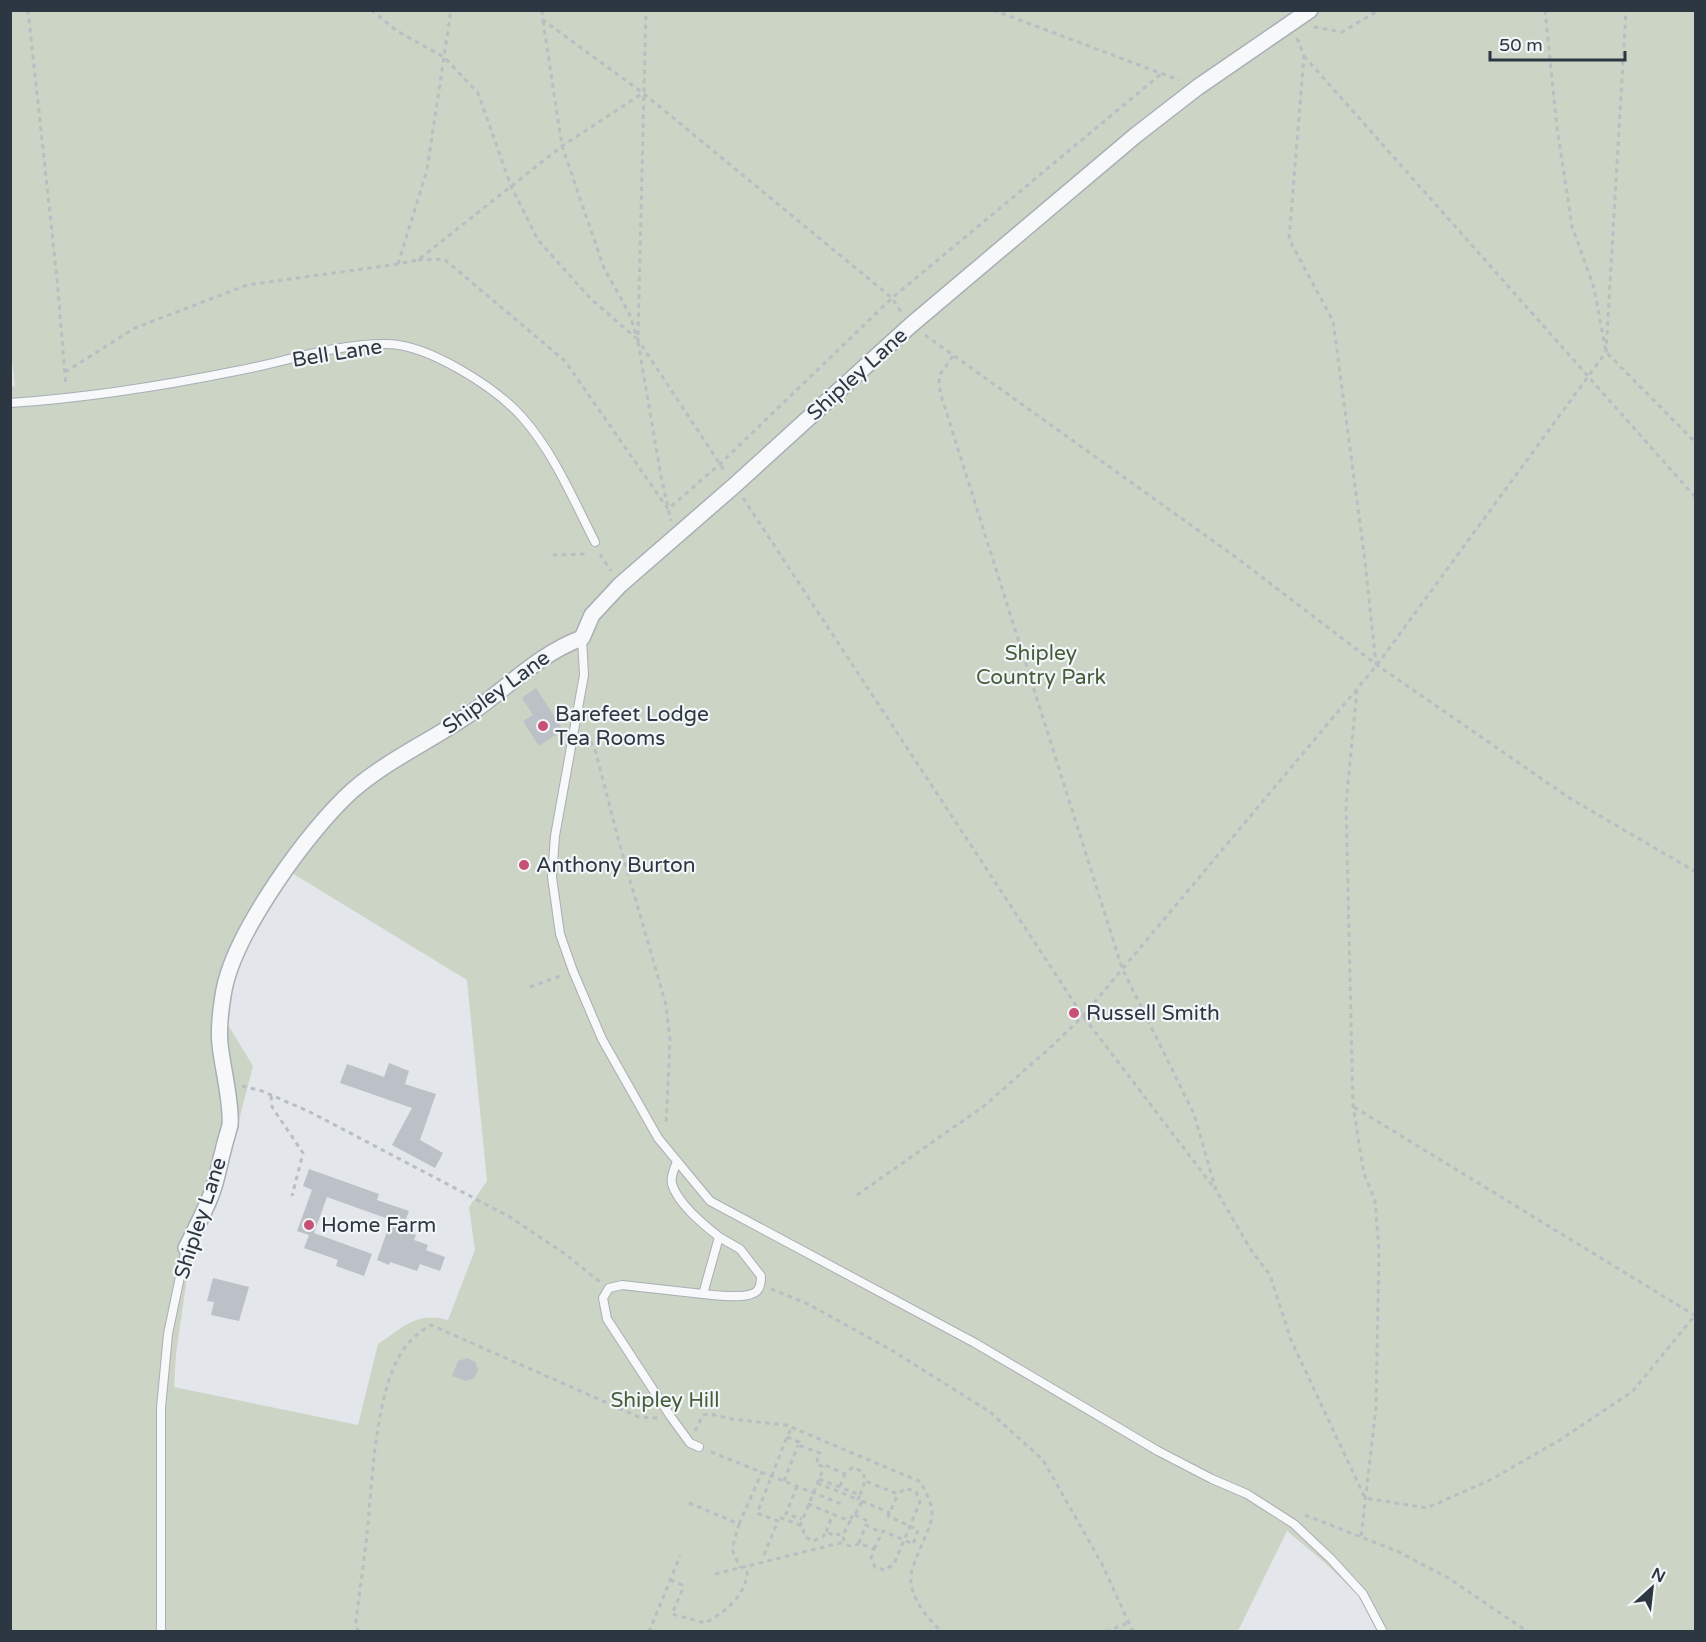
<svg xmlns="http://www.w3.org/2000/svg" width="1706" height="1642" viewBox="0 0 1706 1642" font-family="'Varela Round',sans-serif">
	<rect width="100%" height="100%" fill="#e3e7eb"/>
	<path fill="#cbd4c5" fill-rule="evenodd" d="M11,11H1695V1631H1379L1362,1599L1324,1562L1287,1531L1238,1631H11L10,387L15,386L10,342ZM292,873L467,980L487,1181L469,1207L475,1250L448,1320C417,1311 402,1328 378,1344L358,1425L174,1387L176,1354L188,1270L197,1241L217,1206L253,1066L228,1025L232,990L244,952L263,914Z"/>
	<path fill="#bbc1c7" d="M536,688L563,730L539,746L523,721L533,715L522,698Z
		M389,1063L409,1071L405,1084L436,1094L420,1140L443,1153L435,1168L392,1145L412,1108L340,1083L347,1064L384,1077Z
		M309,1169L379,1194L377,1200L409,1211L402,1230L416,1235L414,1240L428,1245L426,1250L445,1257L440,1271L420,1264L417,1271L390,1262L389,1265L377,1260L391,1220L327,1197L314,1233L372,1254L364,1276L336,1266L338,1260L304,1248L309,1235L297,1231L312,1190L303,1186Z
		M213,1278L249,1287L239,1321L211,1315L214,1302L207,1301Z
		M467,1358L475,1362L478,1370L474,1378L466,1381L452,1376L458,1361Z"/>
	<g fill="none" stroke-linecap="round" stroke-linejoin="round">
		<defs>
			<path id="lane" d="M10,403C86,398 162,386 236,371C285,362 337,343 388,344C429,345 495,387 522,417C554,453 573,499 595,542
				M582,638L584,675L555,836L552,877L560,934L573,971L602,1039L658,1138L710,1201L975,1343L1158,1451L1212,1479L1247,1494L1294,1524L1331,1559L1363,1594L1383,1632
				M677,1161C675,1168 670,1176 672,1184C678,1204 703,1224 719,1237L703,1294L622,1285L609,1288L603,1298L607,1319L671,1417L690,1443L699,1447
				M703,1294C716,1295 748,1300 757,1291C760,1288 761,1281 761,1276L740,1249L719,1237
				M161,1632V1408L168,1334L186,1248"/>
			<path id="street" d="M186,1248C195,1230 204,1213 211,1195C217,1181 219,1165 223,1151C225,1142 228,1133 230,1125C232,1103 222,1066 220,1044C218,1026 221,1007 224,990C235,932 309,829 353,790C390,758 435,739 474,711C510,685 541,653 582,638L592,615L620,585L735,485L911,325L1136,135L1198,87L1310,10"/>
		</defs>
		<use href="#lane" stroke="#a8afb5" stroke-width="10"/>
		<use href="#street" stroke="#a8afb5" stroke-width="18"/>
		<path stroke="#b9bec2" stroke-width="3" stroke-dasharray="4.5 4.5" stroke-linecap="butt" d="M28,10L57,279L66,386
			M371,10L397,31L444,57L478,93L511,186L538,240L591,299L636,338
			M542,10L543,20L643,93L892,298L901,312
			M993,10L1179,80
			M1545,10L1557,128L1572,226L1594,288L1606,352L1696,443
			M543,21L562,146L604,268L629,313L638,340L726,473
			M1314,27L1342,32L1379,10
			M1297,38L1304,56L1289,239L1333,321L1365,561L1376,664
			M1304,56L1696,498
			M418,260L444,259L565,361L668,509L720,464L892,298L1161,74
			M398,264L427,170L451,10
			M638,335L646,10
			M925,335L1237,558L1377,665L1571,799L1696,872
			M638,342L661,476L671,521
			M953,356L939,376L940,392L1122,968L1194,1114L1216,1190L1251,1250L1270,1275L1291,1340L1365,1498L1427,1508L1490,1480L1560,1440L1633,1391L1696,1314
			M65,372L135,328L247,285L398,264L418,260L562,146L643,93
			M743,498L1083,1016L1215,1189
			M600,554L611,571
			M553,555L589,554
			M1357,690L1346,804L1353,1106L1364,1174L1375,1200L1379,1251L1376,1407L1361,1537
			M587,733L596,753L619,842L666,1005L670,1040L666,1126
			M530,987L563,975
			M242,1086L262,1091L310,1112L510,1217L565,1254L600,1282
			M271,1096L272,1107L303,1153L292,1196
			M1354,1107L1694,1315
			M857,1195L984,1106L1052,1046L1083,1016L1377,665L1606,352L1626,10
			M771,1289L808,1304L893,1351L990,1412L1043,1460L1102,1564L1133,1632
			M695,1431L703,1415L710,1414L732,1419L786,1425L921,1482C925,1492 932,1502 932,1513C932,1524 926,1534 922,1544C918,1554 913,1564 911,1575C909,1597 927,1618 942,1632
			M787,1437L799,1442L798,1445L820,1453L816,1464L824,1467L825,1465L845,1474L853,1467L863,1472L865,1481L898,1494L906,1488L916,1492L920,1502L894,1564L885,1570L875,1567L871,1558L874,1549L859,1543C854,1547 849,1548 844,1542L843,1535L838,1534L836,1536L826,1532L823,1537L813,1541L805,1537L802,1526L779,1517L778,1521L757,1513L787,1437L792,1427
			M711,1452L844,1505
			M819,1479L860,1495L858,1499L862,1501L855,1515L853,1514L850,1521
			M784,1481L798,1445
			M817,1483L857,1499
			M797,1486L786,1514L802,1519
			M840,1486L845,1474
			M860,1495L865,1481
			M862,1501L890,1513
			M689,1503L739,1524L732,1549L740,1568
			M808,1504L850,1521L843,1535
			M855,1515L868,1521L866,1525L882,1533
			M1305,1515L1399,1552L1450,1579L1528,1632
			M739,1524L762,1472
			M800,1526L824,1467
			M826,1532L833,1514
			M859,1543L866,1525
			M874,1549L883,1531L913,1544L918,1530L888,1516L898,1494
			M764,1555L778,1521
			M715,1574L844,1542
			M670,1580L682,1585V1591L672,1614L705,1623C726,1612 750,1592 747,1566
			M358,1632L356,1622C359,1592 364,1564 367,1534C372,1484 375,1385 406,1346C413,1337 421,1331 431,1325L639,1417L658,1418
			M649,1632L680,1556
			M1106,1632L1129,1622"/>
		<use href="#lane" stroke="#f6f8f9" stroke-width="8"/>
		<use href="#street" stroke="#f6f8f9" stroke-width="15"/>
	</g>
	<g fill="#c75175" stroke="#f3f6f8" stroke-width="2">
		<circle cx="543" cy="726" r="6"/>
		<circle cx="524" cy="865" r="6"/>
		<circle cx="1074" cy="1013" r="6"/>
		<circle cx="309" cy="1225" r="6"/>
	</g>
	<g text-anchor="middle" stroke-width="4.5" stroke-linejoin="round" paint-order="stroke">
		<g font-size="21" fill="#2c3742" stroke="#f3f6f8">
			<text transform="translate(337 353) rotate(-9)" y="7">Bell Lane</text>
			<text transform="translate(857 374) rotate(-42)" y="7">Shipley Lane</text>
			<text transform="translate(496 692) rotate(-36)" y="7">Shipley Lane</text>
			<text transform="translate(200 1218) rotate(-72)" y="7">Shipley Lane</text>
		</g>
		<g font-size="21" fill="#465d3a" stroke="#f3f6f8">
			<text x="1041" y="660">Shipley<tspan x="1041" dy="24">Country Park</tspan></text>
			<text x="665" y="1407">Shipley Hill</text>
		</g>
		<g font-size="21" fill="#2c3742" stroke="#f3f6f8" text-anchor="start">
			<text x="555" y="721">Barefeet Lodge<tspan x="555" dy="24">Tea Rooms</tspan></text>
			<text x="536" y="872">Anthony Burton</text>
			<text x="1086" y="1020">Russell Smith</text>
			<text x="321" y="1232">Home Farm</text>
		</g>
	</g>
	<rect width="1706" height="1642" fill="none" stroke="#2c3742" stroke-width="24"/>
	<g transform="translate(1652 1588) rotate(27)" stroke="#f3f6f8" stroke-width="4.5" paint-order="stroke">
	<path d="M0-4.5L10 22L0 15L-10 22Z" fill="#2c3742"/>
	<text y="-9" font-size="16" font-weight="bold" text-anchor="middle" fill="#2c3742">N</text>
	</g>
	<path d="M1490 51v9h135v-9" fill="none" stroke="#2c3742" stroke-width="3"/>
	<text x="1499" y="51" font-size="18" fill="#2c3742" stroke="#f3f6f8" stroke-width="4.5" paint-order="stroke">50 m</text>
</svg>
